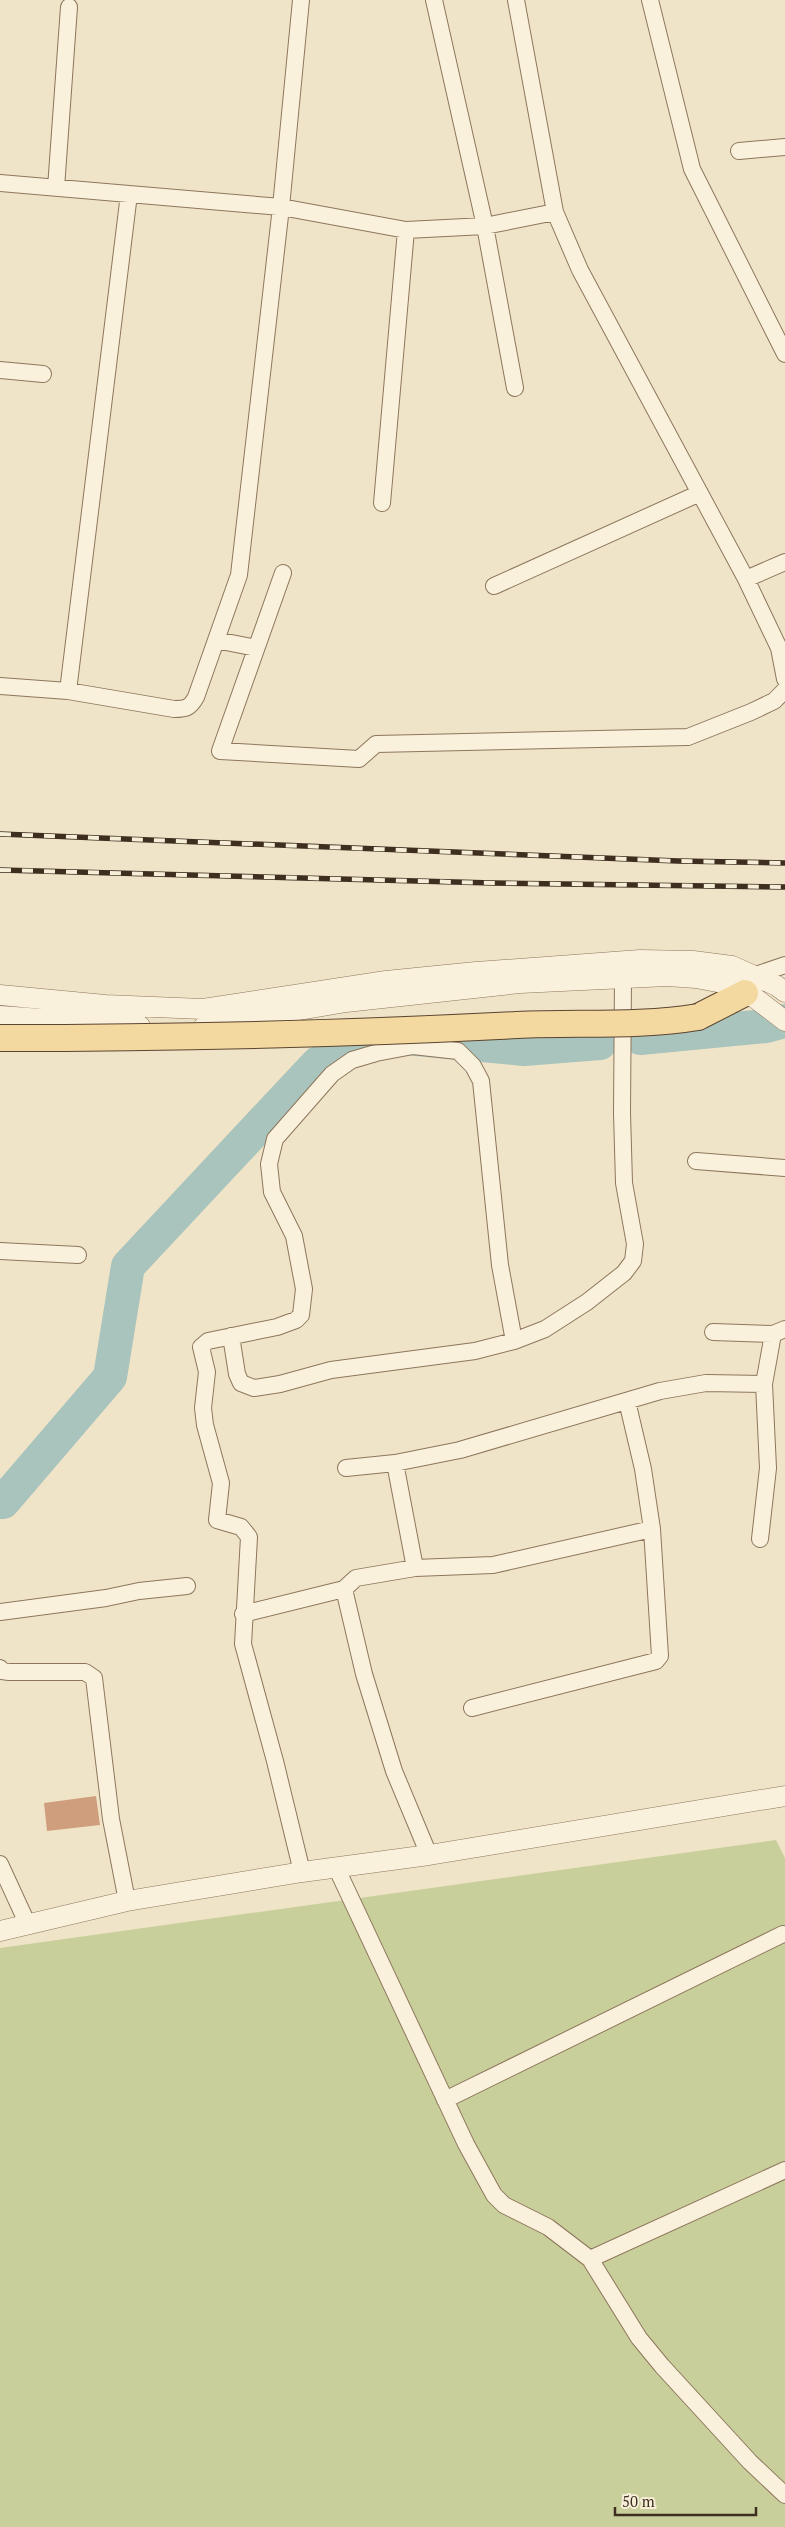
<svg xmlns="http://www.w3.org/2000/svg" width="785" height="2527" viewBox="0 0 785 2527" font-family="'PT Serif',serif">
	<rect width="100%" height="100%" fill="#f0e4c8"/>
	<path fill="#c9cf9b" d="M776,1840L785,1858V2527H0V1948Z"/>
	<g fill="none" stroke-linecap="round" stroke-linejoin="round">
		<path stroke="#a9c4bc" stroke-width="34" d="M640,1038L766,1026L785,1021
			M0,1502H3L110,1377L128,1266L318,1063L395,1037L524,1049L600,1043"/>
	</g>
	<path fill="#cf9f7d" d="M96,1796L100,1825L47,1831L44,1803Z"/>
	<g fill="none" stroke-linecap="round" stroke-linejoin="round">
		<defs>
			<path id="minor" d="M434,0L485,226L515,388
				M516,0L555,212L580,270L746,579L779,648L785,679
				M650,0L692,169L785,354
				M739,151L785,147
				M0,183L281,207L406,230L485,226L555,212
				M56,188L69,7
				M0,370L43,374
				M382,503L406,230
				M283,573L220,751L359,759L376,744L688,737L751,712L774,701L785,690
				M746,579L785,562
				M494,586L700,493
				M216,640L256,648
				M0,686L68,691L174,709C186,709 190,708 196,697L239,575L281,207L301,0
				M68,691L129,194
				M747,978L785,965
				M696,1161L785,1168
				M0,1251L78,1255
				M713,1332L773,1334
				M231,1336L237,1374L241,1383L254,1388L280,1384L331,1370L475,1351L514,1341L545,1329L587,1302L624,1273L633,1261L635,1244L624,1183L622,1113L623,978
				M395,1463L415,1568
				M346,1468L395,1463L460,1450L660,1391L706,1383L764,1384
				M760,1539L768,1468L764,1384L773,1334L785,1329
				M0,1612L106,1598L139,1591L187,1586
				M243,1614L344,1589
				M0,1668L2,1671L9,1672H85L94,1678L111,1819L127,1901
				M472,1708L656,1661L660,1656L652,1529L643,1469L627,1401
				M429,1855L394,1771L364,1674L344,1589L356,1578L415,1568L493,1565L652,1529
				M0,1864L28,1925
				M336,1867L466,2144L494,2195L504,2205L548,2227L590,2259L639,2338L662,2366L750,2462L785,2495
				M302,1872L275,1761L243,1644L249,1537L241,1527L217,1520L221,1483L205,1425L203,1408L207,1372L201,1347L208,1341L277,1327L296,1320L301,1315L304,1289L294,1236L272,1192L269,1164L275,1139L332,1074L352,1060L376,1053L413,1046L458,1051L473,1066L481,1081L500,1265L514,1341
				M445,2100L783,1934
				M590,2259L785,2170"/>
			<path id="tertiary" d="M0,995L105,1005L203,1009L386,981L476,972L640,960L693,961L732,966L777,986L785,992
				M0,1016L140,1026
				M204,1026L346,1002L520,983L667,976L696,978L728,984L755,998L785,1021
				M0,1931L127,1901L302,1872L429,1855L785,1796"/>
			<path id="primary" d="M698,1017L745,993"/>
		</defs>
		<use href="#minor" stroke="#8d765c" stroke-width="18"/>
		<use href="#tertiary" stroke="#8d765c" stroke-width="21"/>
		<use href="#primary" stroke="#5b4430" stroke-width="28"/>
		<use href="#minor" stroke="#faf1dc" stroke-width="16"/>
		<use href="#tertiary" stroke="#faf1dc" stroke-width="20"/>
		<use href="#primary" stroke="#f3d9a0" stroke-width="26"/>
		<defs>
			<path id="rail" d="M0,834L678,861L785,863
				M0,870L493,883L785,887"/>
		</defs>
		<use href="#rail" stroke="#3d2e20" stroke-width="5.5"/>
		<use href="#rail" stroke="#f7eed8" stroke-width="4" stroke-dasharray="11" stroke-linecap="butt"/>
		<defs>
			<path id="primary-bridge" d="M0,1038C173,1038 344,1034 517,1025C577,1022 639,1027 698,1017"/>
		</defs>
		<use href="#primary-bridge" stroke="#5b4430" stroke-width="28" stroke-linecap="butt"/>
		<use href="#primary-bridge" stroke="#f3d9a0" stroke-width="26"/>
	</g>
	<path d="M615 2507v8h141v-8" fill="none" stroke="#3d2e20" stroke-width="2.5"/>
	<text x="622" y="2507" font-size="15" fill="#3d2e20" stroke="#f7eed8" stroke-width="4" paint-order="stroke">50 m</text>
</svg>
